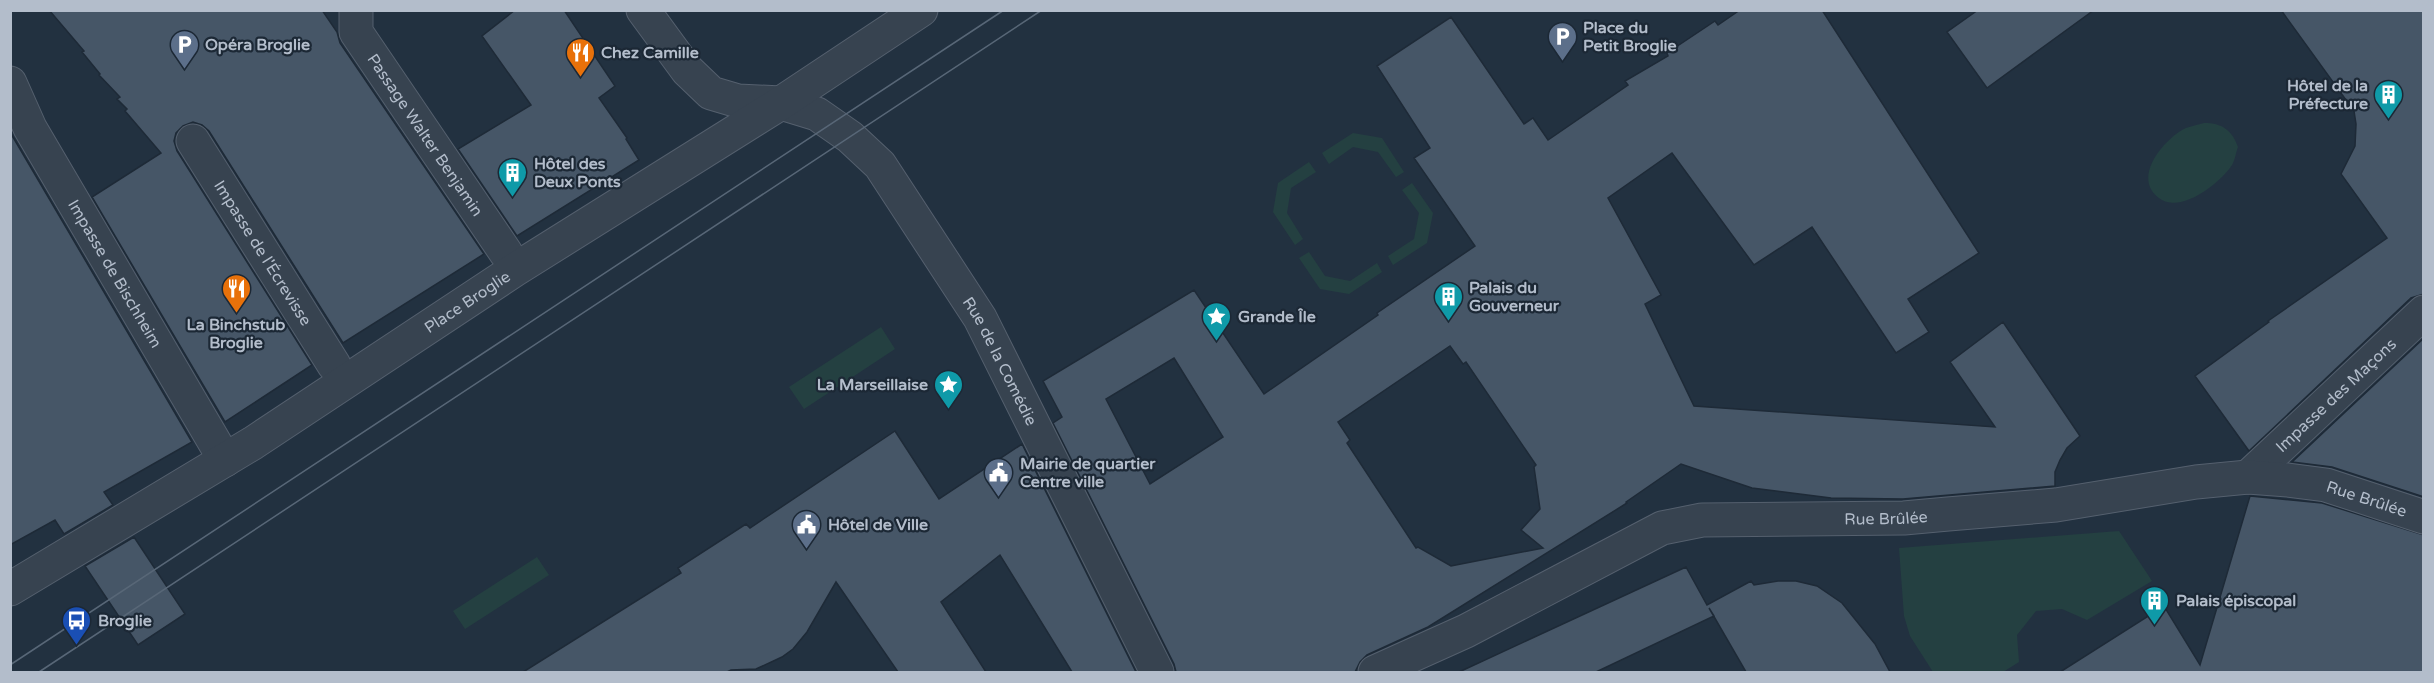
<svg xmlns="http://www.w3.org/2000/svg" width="2434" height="683" viewBox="0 0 2434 683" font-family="'Varela Round',sans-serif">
	<rect width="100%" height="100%" fill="#223140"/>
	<path fill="#244041" d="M2204,123C2222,123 2232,130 2238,147C2236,152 2235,160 2232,165C2221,182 2184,212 2162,200C2129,181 2163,139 2186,128C2191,126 2198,125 2204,123Z
		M1353,133L1382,138L1404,172L1396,177L1378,152L1353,147L1329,164L1322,153Z
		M1309,162L1316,172L1291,188L1287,213L1303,239L1295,245L1273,212L1278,183Z
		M1412,183L1433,213L1427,243L1393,265L1388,256L1414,239L1419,213L1402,190Z
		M1309,252L1325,276L1350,281L1377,263L1382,272L1349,294L1320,289L1299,258Z
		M881,327L895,349L804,409L789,387Z
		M2119,531L2152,581L2087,620L2062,609L2036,611L2017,635L2019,662L2003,672H1933L1910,636L1904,616L1899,548Z
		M537,557L549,575L465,629L453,611Z"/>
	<path fill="#465667" stroke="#1e2a37" stroke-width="1.5" fill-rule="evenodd" d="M49,10H322L337,32L340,43L484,254L343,343L209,131L202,125L193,122L183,126L176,133L174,141L177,151L312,365L225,422L92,197L161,153L125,111L127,109L117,99L120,97L99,75L100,74L82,52L84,51Z
		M515,10H564L615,86L599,98L627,138L626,139L639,160L517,236L458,149L531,105L482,36Z
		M1740,10H1822L1979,253L1908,299L1929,332L1896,353L1812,227L1754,265L1672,153L1608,198L1661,295L1645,304L1694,406L1995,427L1950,362L2003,322L2080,436L2067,448L2060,460L2055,472V486L1903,499L1831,498L1752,488L1681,464L1626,502L1627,503L1428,627L1367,655L1360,662L1355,672H1176L1174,664L1053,423L1062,417L1043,381L1194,290L1264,394L1378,315L1377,313L1475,246L1414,158L1430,148L1377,66L1451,17L1524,124L1533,118L1548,140L1628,85L1625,81L1668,56L1667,53L1715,21L1718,25ZM1450,346L1463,364L1466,362L1536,465L1534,467L1540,509L1521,530L1543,548L1451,566L1418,547L1416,548L1347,443L1350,440L1338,422ZM1174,358L1223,437L1150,484L1106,399Z
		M1978,10H2094L1987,88L1947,32Z
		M2281,10H2424V294L2411,298L2249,451L2195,376L2269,322L2268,321L2387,238L2341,174L2355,146L2356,124L2354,111Z
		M10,132L192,442L104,492L113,505L64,534L55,520L10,545Z
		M2424,338V497L2332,467L2292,462Z
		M895,431L939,499L1022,444L1136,672H1072L1000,555L941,602L986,672H898L836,582L807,632L793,649L782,657L756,669L731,670L727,672H523L681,573L678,568L746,524L750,528Z
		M2250,496L2322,503L2424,535V672H2060L2164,606L2200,665Z
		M134,537L185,614L138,645L85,566Z
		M1686,567L1707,605L1751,581L1754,585L1778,581H1796L1817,586L1842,603L1875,644L1890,672H1746L1709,608L1714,616L1596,672H1459Z"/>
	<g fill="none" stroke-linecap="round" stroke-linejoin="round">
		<defs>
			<g id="minor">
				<path id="s1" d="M356,10V32L506,253"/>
				<path id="s2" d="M643,10L687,70L711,93L738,101L781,103L817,114L850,137L880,165L980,318L1157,672"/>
				<path id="s3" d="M10,83L30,128L225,460"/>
				<path id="s4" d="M193,141L334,365"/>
				<path id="s5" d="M2248,477L2424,312"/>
				<path id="s6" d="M10,589L253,443L516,269L781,103L921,10"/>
				<path id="s7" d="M1375,672L1466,631L1662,528L1702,520L1904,518L1948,514L2056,505L2196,482L2248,477L2288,480L2326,485L2424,517"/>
			</g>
		</defs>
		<use href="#minor" stroke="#55606e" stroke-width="35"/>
		<use href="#minor" stroke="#374350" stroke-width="33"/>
		<path stroke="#586777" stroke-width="1.5" d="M10,665L1004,10
			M39,672L1042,10"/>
	</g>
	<defs>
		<symbol id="parking-pin" viewBox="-11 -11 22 30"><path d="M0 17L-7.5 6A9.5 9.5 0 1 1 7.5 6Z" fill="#5c6f8a" stroke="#1c2835"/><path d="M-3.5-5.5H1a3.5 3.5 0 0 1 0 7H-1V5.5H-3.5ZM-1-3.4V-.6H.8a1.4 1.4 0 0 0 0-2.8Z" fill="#fff"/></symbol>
		<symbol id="restaurant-pin" viewBox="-11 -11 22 30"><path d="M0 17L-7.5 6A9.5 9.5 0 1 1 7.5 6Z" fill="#e8710a" stroke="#1c2835"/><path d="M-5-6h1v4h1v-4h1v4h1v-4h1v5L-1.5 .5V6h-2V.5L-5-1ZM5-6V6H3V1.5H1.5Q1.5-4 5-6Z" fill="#fff"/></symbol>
		<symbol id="building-pin" viewBox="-11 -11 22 30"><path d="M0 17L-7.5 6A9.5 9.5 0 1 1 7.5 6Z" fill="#0f9aa8" stroke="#1c2835"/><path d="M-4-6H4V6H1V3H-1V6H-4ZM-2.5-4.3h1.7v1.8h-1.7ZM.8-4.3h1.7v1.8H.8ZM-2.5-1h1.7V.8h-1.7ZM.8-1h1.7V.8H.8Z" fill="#fff"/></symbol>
		<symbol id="sight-pin" viewBox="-11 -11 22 30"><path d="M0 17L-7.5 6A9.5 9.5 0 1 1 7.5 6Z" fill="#0f9aa8" stroke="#1c2835"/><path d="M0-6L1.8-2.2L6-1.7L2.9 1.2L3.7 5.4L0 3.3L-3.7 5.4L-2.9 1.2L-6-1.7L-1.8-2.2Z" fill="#fff"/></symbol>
		<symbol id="civic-pin" viewBox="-11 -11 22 30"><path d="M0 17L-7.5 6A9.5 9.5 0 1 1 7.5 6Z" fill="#5c6f8a" stroke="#1c2835"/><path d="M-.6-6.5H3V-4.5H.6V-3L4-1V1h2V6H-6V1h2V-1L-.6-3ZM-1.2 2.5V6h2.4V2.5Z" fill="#fff"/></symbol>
		<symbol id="bus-pin" viewBox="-11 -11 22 30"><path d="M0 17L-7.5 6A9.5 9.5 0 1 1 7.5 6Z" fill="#1a4fb4" stroke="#1c2835"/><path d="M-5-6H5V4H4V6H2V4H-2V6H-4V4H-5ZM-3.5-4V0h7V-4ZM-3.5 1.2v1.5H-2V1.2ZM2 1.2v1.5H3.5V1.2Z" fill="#fff"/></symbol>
	</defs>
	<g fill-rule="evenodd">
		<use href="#parking-pin" x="1546" y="20" width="33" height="45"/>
		<use href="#parking-pin" x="168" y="28" width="33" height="45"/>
		<use href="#restaurant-pin" x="564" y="36" width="33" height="45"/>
		<use href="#building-pin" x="2372" y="78" width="33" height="45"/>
		<use href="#building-pin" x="496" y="156" width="33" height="45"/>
		<use href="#restaurant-pin" x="220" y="272" width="33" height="45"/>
		<use href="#building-pin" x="1432" y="280" width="33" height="45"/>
		<use href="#sight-pin" x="1200" y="300" width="33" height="45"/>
		<use href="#sight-pin" x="932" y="368" width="33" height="45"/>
		<use href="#civic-pin" x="982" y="456" width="33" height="45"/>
		<use href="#civic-pin" x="790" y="508" width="33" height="45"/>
		<use href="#building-pin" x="2138" y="584" width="33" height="45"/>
		<use href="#bus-pin" x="60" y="604" width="33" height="45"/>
	</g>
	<g text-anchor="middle" stroke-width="4.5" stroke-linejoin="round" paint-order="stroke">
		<g font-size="16" font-weight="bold" fill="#b3bdcb" stroke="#1c2835" text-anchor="start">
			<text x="1583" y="33">Place du<tspan x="1583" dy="18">Petit Broglie</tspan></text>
			<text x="205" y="50">Opéra Broglie</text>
			<text x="601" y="58">Chez Camille</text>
			<text x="2368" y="91" text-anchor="end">Hôtel de la<tspan x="2368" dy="18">Préfecture</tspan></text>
			<text x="534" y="169">Hôtel des<tspan x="534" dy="18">Deux Ponts</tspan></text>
			<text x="1469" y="293">Palais du<tspan x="1469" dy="18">Gouverneur</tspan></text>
			<text x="1238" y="322">Grande Île</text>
			<text x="236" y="330" text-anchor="middle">La Binchstub<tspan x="236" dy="18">Broglie</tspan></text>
			<text x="928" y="390" text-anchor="end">La Marseillaise</text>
			<text x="1020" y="469">Mairie de quartier<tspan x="1020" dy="18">Centre ville</tspan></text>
			<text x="828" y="530">Hôtel de Ville</text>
			<text x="2176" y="606">Palais épiscopal</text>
			<text x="98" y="626">Broglie</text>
		</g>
		<g font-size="16" fill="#b3bdcb" stroke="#1c2835">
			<text dy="6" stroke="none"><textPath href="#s1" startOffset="146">Passage Walter Benjamin</textPath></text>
			<text dy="6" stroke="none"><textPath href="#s4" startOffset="132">Impasse de l'Écrevisse</textPath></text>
			<text dy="6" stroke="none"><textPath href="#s3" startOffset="218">Impasse de Bischheim</textPath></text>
			<text dy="6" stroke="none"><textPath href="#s6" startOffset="540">Place Broglie</textPath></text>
			<text dy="6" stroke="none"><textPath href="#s2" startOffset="528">Rue de la Comédie</textPath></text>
			<text dy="6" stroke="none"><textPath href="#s5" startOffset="120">Impasse des Maçons</textPath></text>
			<text dy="6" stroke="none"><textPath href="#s7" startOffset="1032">Rue Brûlée</textPath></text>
			<text dy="6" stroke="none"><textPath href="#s7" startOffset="546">Rue Brûlée</textPath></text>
		</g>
	</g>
	<rect width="2434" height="683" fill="none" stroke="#b3bdcb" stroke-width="24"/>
</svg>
